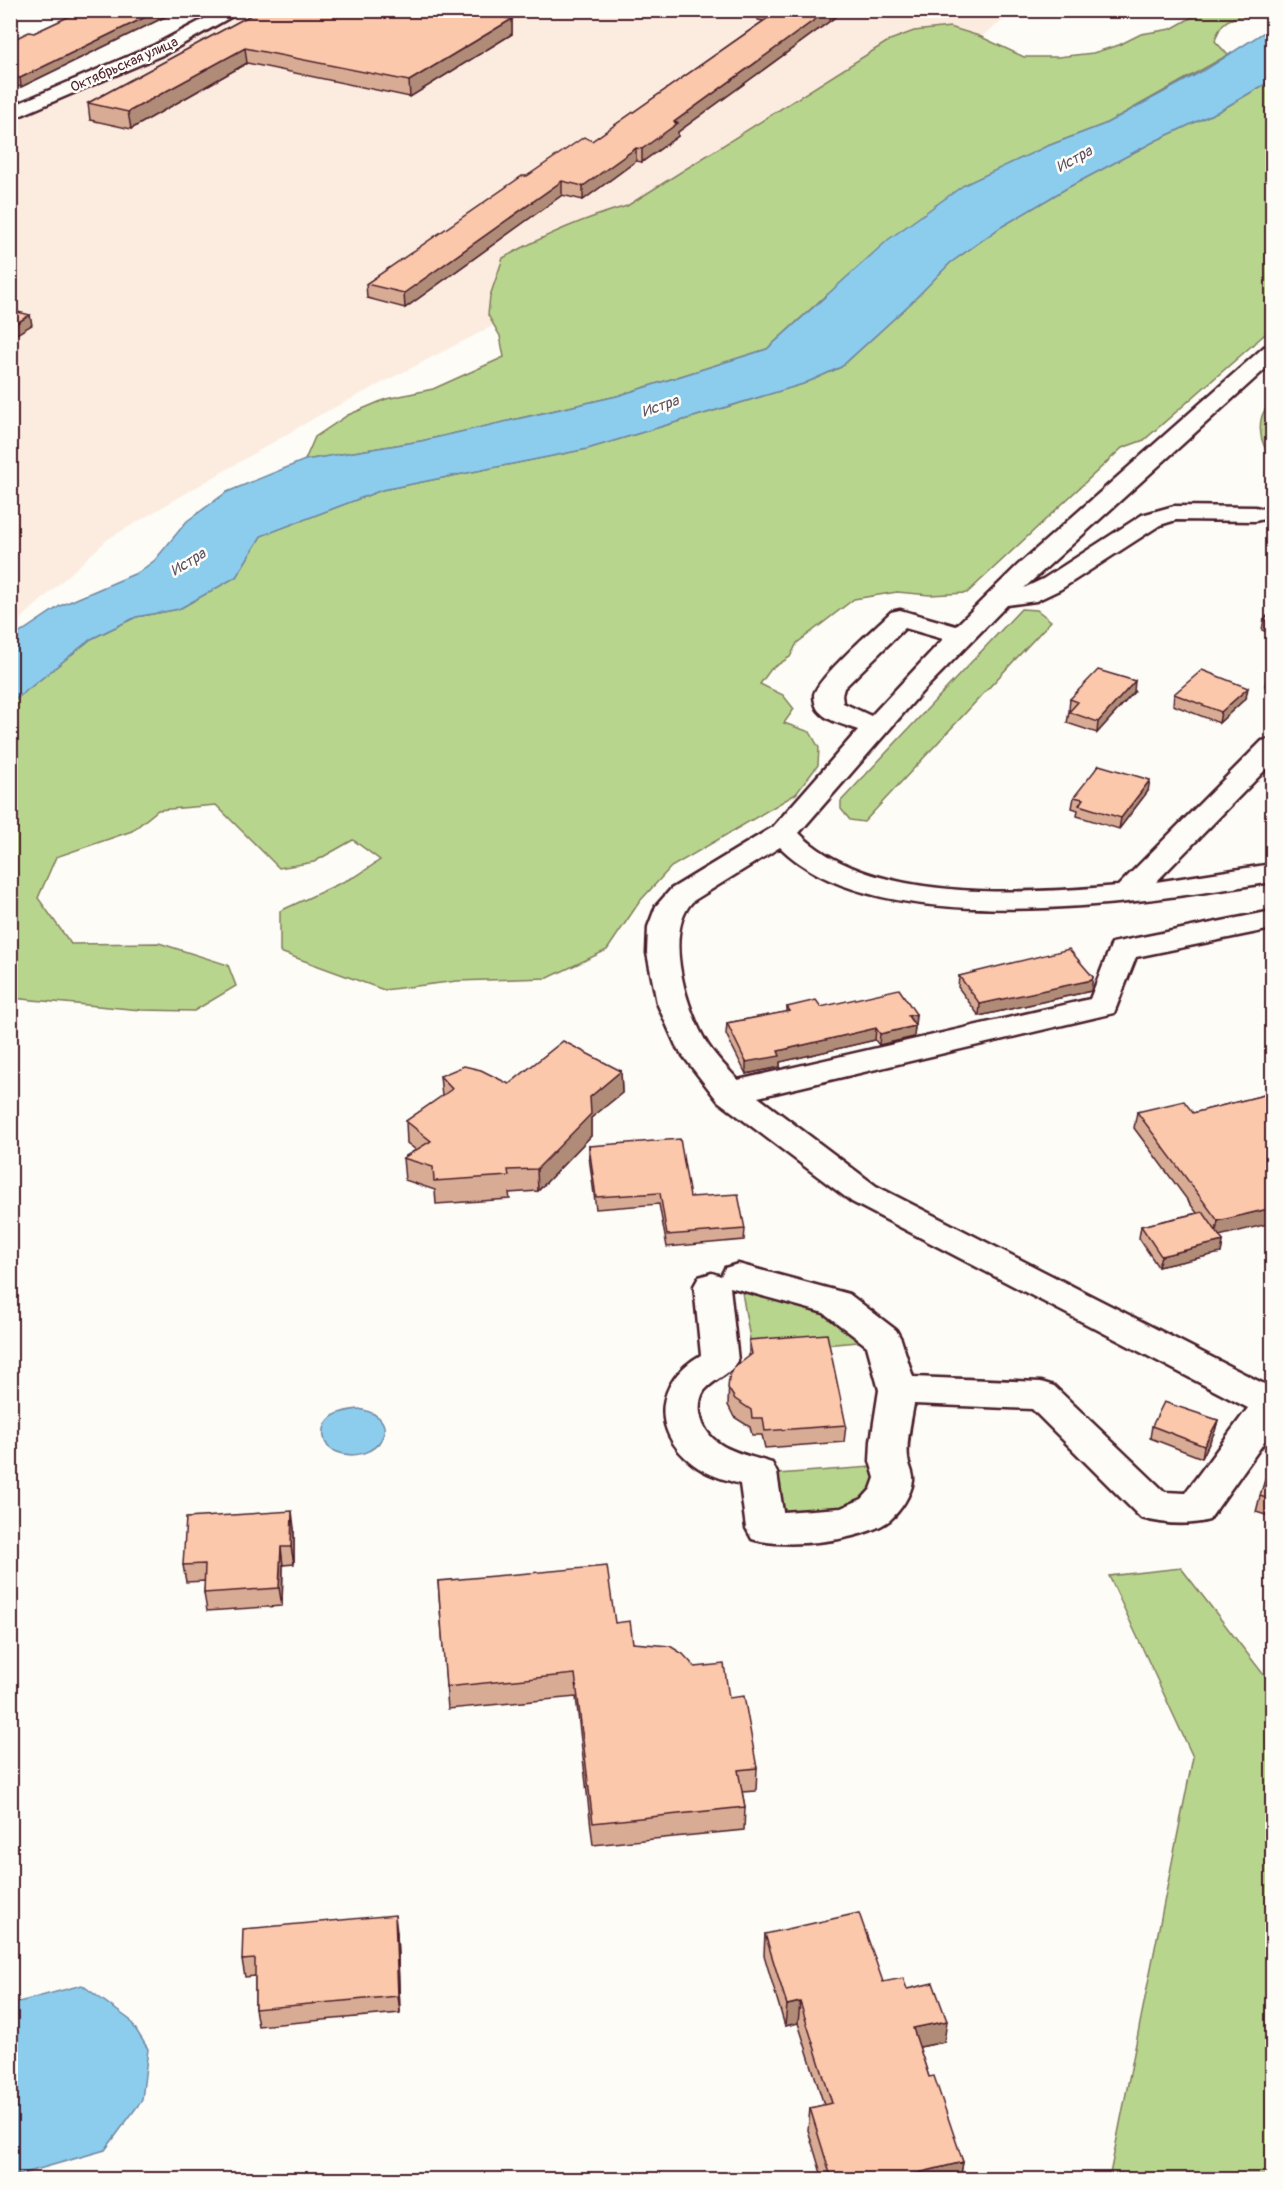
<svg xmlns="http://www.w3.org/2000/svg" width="1283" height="2190" viewBox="0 0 1283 2190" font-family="Pangolin,sans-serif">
	<rect width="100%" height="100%" fill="#fdfcf7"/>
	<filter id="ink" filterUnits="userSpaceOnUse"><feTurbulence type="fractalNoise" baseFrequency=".0167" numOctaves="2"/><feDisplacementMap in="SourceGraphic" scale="12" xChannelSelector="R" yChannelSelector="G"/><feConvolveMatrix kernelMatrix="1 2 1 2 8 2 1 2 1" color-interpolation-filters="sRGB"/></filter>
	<g filter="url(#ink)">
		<path fill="#fcece0" d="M250,11H1016L811,162L318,416L108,539L11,628V122L169,53Z"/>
		<path fill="#b8d58e" stroke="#817a5c" stroke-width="1.5" d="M1177,11H1263C1239,20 1223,11 1215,41L1228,55L1105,124L1045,147L824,297L767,349L617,396L421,441L305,460L315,437L348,415L386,399L433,389L504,357L500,336L488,315L490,296L503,258C543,236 584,218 627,206L890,40L914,31L950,27L979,36L1024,57H1058L1093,53L1119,45L1141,34L1171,29L1196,15Z
			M1272,80V328L1144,440L1122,448L967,593L930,595L897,592L854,599L797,643L790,657L771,669L760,684L783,695L794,709L784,723L810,732L819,748L818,765L796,794L671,867L640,901L607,950L548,978L457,981L384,990L280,952V911L358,875L380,860L353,840L314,862L279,868L216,805L158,810L132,831L56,857L38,898L71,944L159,943L228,965L236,986L194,1011L141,1010L11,998V703L91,639L136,617L179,609L236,577L261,536L382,490L587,449L803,384L841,367L912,302L950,263L1001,227L1067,188L1157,140L1221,110Z
			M1272,403V457C1258,445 1255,414 1272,403Z
			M1021,609L1037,610L1051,621L864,822L850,820L841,809V801Z
			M741,1286L831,1312L853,1329L858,1342L752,1351Z
			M884,1466L863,1510L769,1521L764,1475Z
			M1181,1568L1267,1679L1272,1678V2179H1109L1193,1757L1109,1576Z"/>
		<path fill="#8ccded" stroke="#72879f" stroke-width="1.5" d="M1272,27V80L1221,110L1157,140L1067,188L1001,227L950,263L912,302L841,367L803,384L587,449L382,490L261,536L236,577L179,609L136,617L91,639L11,703V639L60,606L139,572L155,560L187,521L227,492L305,460L421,441L617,396L767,349L889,239L964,185L1045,147L1105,124L1208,68Z
			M359,1409C409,1418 376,1467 337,1452C321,1447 319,1426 333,1416C341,1411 350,1410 359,1409Z
			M82,1985L130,2020L148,2049L142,2100L105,2150L11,2177V2004Z"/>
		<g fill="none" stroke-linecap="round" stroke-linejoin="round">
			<defs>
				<path id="minor" d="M221,10H243L167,53L10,120V107L155,45Z
					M1272,345V363L1024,588L1043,579L1142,515L1174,506L1255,507L1264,509L1267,514L1264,519L1255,521L1176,520L1160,525L1061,589L1036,601L1007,605L921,693L799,833C869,904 1026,894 1118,886L1262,741L1272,739V763L1156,882L1272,864V882C1147,902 878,945 780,847L693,901C662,933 687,1012 708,1045C716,1057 728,1069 738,1080L1090,999L1112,943L1272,911V929L1136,957L1114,1013L758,1097L876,1186L1272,1388V1431L1209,1520C1187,1526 1163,1524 1141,1518L1032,1409L914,1404C911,1422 906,1441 908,1459C909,1466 914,1474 913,1481C911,1495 900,1511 890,1520C861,1542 785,1549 752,1539L746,1528L740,1484C724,1479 707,1475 693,1464C650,1431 655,1381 701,1355L694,1286L699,1277L712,1273L721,1276L725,1268L738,1264L849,1294L896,1330L901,1339L913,1377L1041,1382L1054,1386L1165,1492L1185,1493L1248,1408L852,1202L718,1101L677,1048L657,1003L647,953L648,927L656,906L671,889L773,827L858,730C846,725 829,722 820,712C816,709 814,700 814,695C817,678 876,627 891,612L900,610L956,626L1018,565L1264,347ZM905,628L943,639L871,716L843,703L842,695L844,688ZM730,1287L824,1313L867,1346L879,1390L871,1441L870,1461L875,1478L871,1489L862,1499L841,1508L783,1512L777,1473L772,1463C744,1454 705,1449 700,1413C699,1406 700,1397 704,1391C715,1378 730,1375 738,1361Z"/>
			</defs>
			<use href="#minor" stroke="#4a1f2b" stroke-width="5"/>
			<use href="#minor" fill="#fdfcf7" fill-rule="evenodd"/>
		</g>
		<path fill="#d8ac94" stroke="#4a1f2b" stroke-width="1.5" d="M83,10H171V14L21,87L10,84V41L34,33Z
			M260,10L512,19V34L410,97L247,63L131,129L90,120L88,103Z
			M758,10H845L678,132V136L642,162L636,161L583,200L562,195L405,308L367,298L366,284L527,176L592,141L763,21L758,20Z
			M1272,612V634L1262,630L1264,619Z
			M1272,675V689L1265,686L1266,681Z
			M1134,692L1097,733L1067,723L1069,712L1070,711L1069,710L1070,699Z
			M1174,694L1246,698L1219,723L1173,705Z
			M1148,791L1119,829L1077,816L1078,810L1072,808L1074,797Z
			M959,976L1092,988L1091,991L979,1016L958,987Z
			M787,1007H821L916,1014L914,1037L879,1045L875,1040L780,1062V1067L746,1074L726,1034L727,1023L787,1012Z
			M621,1071L622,1093L591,1118V1136L538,1191L509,1193L510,1199L436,1204L435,1190L405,1180L403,1158L416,1150L407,1143L406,1121L442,1096L440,1076L509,1084Z
			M1272,1093L1219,1236L1223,1241L1221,1253L1158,1267L1139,1238L1141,1226L1197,1213L1134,1128L1137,1112L1193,1113Z
			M589,1146L690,1197L745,1229L744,1240L667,1247L659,1204L596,1209L589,1157Z
			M749,1340L846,1425L844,1442L765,1448L762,1435H752L750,1427L734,1417L728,1405L729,1378L749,1357Z
			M1218,1420L1215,1431L1202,1458L1150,1438L1152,1426Z
			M1272,1458V1517L1256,1512L1260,1496Z
			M294,1528V1564L283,1565L282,1606L207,1611L204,1593L205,1581L186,1582L183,1565Z
			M438,1581L615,1623L633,1643L695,1667L729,1698L757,1768L756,1791L742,1792L745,1807L744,1830L593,1845L576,1697L448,1709Z
			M397,1932L400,2013L258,2026L255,2009V1976L245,1977L242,1960Z
			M765,1934L883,1982L907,1989L944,2042L919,2047L929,2077L963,2162L960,2180H823L808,2130L810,2108L824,2105L798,2023L785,2026L764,1955Z"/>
		<path fill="#b08c78" stroke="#4a1f2b" stroke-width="1.5" d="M160,10H171V14L21,87L20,78Z
			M828,10H845L678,132V136L642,162V149L674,122Z
			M512,19V34L410,97L409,81Z
			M245,48L247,63L131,129L128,112Z
			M636,148V161L583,200V186Z
			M562,181V195L405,308L404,293Z
			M30,315L32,325L10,338V327Z
			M1135,681L1134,692L1097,733L1098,722Z
			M1248,688L1246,698L1219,723L1221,712Z
			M1150,780L1148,791L1119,829L1121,818Z
			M1093,977L1091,991L979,1016L980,1004Z
			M916,1014L915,1025L908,1016Z
			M915,1026L914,1037L879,1045L880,1034Z
			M876,1028L875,1040L780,1062V1067L746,1074V1062L778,1051Z
			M621,1071L622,1093L591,1118V1136L538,1191L537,1169L590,1097Z
			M1272,1208V1223L1215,1237L1218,1221Z
			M1223,1241L1221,1253L1158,1267L1161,1256Z
			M1218,1420L1215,1431L1202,1458L1204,1446Z
			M292,1511L294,1528V1564L291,1547Z
			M281,1547L283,1565L282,1606L279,1588Z
			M395,1915L397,1932L400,2013L398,1996Z
			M800,2002L798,2023L785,2026L787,2005Z
			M947,2021L944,2042L910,2049L913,2028Z
			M963,2162L960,2180H889Z"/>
		<path fill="#fbc8ac" stroke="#4a1f2b" stroke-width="1.5" d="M83,10H160L20,78L10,76V41L29,32L34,33Z
			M260,10H470L512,19L409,81L245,48L128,112L88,103Z
			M775,10H828L674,122L678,123L642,149L636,148L583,186L562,181L404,293L366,284L522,176H527L584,137L592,141L778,11Z
			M10,310L30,315L10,327Z
			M1272,612V622L1264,619Z
			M1098,670L1135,681L1098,722L1069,712L1078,702L1070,699Z
			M1202,670L1248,688L1221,712L1174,694Z
			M1272,675V683L1266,681Z
			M1099,765L1150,780L1121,818L1079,805L1083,799L1074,797Z
			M1069,949L1093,977L1092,980L980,1004L959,976Z
			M899,989L916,1014L908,1016L915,1026L880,1034L876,1028L778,1051L780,1056L746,1062L727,1023L790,1011L787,1007L816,1000L821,1007Z
			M563,1041L621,1071L590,1097L591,1114L537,1169L508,1170L509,1176L434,1181L433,1167L403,1158L431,1141L406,1121L452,1089L440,1076L464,1066L481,1070L509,1084Z
			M1272,1093V1208L1218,1221L1137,1112L1184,1101L1193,1113Z
			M680,1139L690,1197L738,1194L745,1229L667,1235L660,1193L596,1197L589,1146Z
			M1203,1212L1223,1241L1161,1256L1141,1226Z
			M827,1334L846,1425L765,1431L763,1418H752L751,1410L735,1399L728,1388L729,1378L734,1368L752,1354L749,1340Z
			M1164,1402L1218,1420L1204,1446L1152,1426Z
			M1272,1458V1500L1260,1496Z
			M292,1511L291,1547H281L279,1588L204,1593L205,1564L183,1565L186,1518Z
			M607,1566L615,1623L630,1621L633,1643L670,1646L683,1654L695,1667L724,1664L729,1698L744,1696L757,1768L738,1770L745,1807L593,1823L575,1674L446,1687L438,1581Z
			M859,1913L883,1982L903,1978L907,1989L933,1983L947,2021L913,2028L929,2077L934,2076L963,2162L889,2180H832L810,2108L832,2103L800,2002L787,2005L765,1934Z
			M395,1915L398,1996L255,2009V1959L242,1960L243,1929Z"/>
	</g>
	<g text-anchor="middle" stroke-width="5" stroke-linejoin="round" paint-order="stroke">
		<g font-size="14" fill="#4a1f2b" stroke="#fdfcf7">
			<text transform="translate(124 64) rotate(-24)" y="5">Октябрьская улица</text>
		</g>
		<g font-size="15" font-style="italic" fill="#5e5365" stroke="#fdfcf7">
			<text transform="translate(1074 159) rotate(-29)" y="5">Истра</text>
			<text transform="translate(660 406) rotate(-19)" y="5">Истра</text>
			<text transform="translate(188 562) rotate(-32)" y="5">Истра</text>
		</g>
	</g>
	<rect width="1283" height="2190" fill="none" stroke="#fdfcf7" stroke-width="36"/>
	<rect x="18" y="18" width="1247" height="2154" fill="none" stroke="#4a1f2b" stroke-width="2" filter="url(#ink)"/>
</svg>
